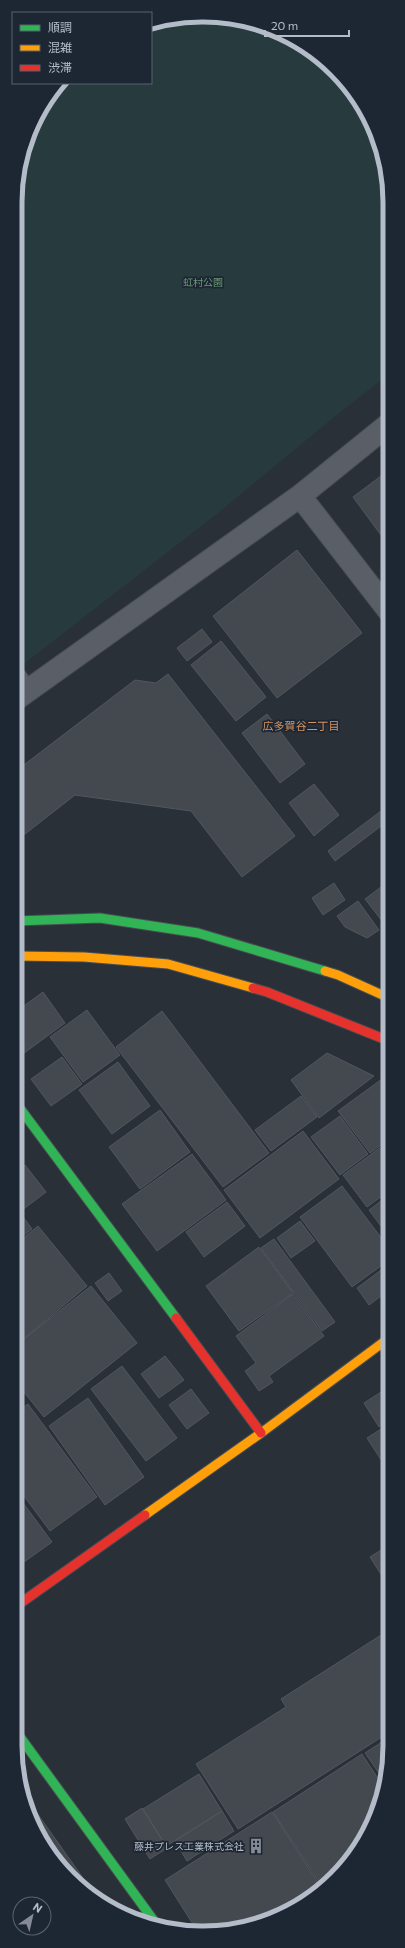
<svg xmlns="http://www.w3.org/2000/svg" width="405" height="1948" viewBox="0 0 405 1948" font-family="Commissioner,'Noto Sans JP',sans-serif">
	<rect width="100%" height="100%" fill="#2a3038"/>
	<path fill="#273a3e" d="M227,17L285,34L335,70L376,131L390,190L389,374L333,418L218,513L16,670L17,178L40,109L63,83H151V23Z"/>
	<path fill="#444950" stroke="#52575f" d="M389,470V546L353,497Z
		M297,550L362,633L277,698L213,616Z
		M202,629L212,642L187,661L177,648Z
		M221,641L266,697L236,721L191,665Z
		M168,674L295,836L242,877L191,811L75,795L16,841V771L135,680L156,683Z
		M267,714L305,764L280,783L242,733Z
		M314,784L339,815L314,836L289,803Z
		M389,805V820L335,861L328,851Z
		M389,881V930L365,899Z
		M334,883L345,900L323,915L312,898Z
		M358,901L379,930L367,938L345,927L337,916Z
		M43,992L65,1023L16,1059V1000L21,1008Z
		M87,1010L120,1055L83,1082L50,1037Z
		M162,1011L269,1153L223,1187L116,1047Z
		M327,1053L374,1076L319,1118L291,1080Z
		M62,1057L82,1084L51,1106L31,1079Z
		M118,1062L150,1106L112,1134L79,1090Z
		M382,1079L389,1089V1139L370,1153L338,1111Z
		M301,1096L317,1117L271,1151L255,1130Z
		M160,1110L190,1152L140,1189L109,1147Z
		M340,1116L368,1154L340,1175L311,1137Z
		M303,1131L339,1179L260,1238L224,1190Z
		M389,1141V1191L367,1207L343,1175Z
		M16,1146L23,1156L16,1162Z
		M192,1154L226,1200L157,1251L122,1204Z
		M25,1165L46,1192L21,1211L16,1203V1172Z
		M342,1186L389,1248V1260L352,1287L300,1217Z
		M389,1195V1237L369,1210Z
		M227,1202L245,1226L204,1257L186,1232Z
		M16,1207L32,1229L16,1241Z
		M300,1221L315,1241L291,1258L277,1238Z
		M38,1226L87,1286L15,1346L16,1244Z
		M274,1239L335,1322L322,1331L261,1248Z
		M259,1247L293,1293L239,1331L206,1286Z
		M389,1264V1290L369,1305L357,1288Z
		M109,1273L122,1291L108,1301L95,1283Z
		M91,1286L137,1343L44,1417L15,1381V1346Z
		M293,1294L324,1336L269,1376L273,1382L259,1391L245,1371L256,1363L236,1336Z
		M165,1356L184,1380L159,1398L141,1374Z
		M122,1366L177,1438L146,1461L91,1389Z
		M389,1387V1421L379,1427L364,1403Z
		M191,1389L209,1413L187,1429L169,1405Z
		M88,1398L144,1477L105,1505L49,1426Z
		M28,1404L97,1497L50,1531L15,1484V1413Z
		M389,1424V1464L385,1466L367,1438Z
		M15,1492L52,1542L17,1567L15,1564Z
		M389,1545V1587L370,1557Z
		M389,1630L388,1733L238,1829L196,1764L286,1707L281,1699Z
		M388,1738V1770L385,1782L365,1753Z
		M362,1754L383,1786L371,1829L323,1888L273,1812Z
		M199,1774L222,1811L166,1846L143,1809Z
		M25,1796L95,1895L70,1878L29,1817Z
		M142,1808L167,1848L150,1859L125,1819Z
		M222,1811L234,1831L187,1861L175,1841Z
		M272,1812L322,1889L263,1923L198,1932L165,1880Z"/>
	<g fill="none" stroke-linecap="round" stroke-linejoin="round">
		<defs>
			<path id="lane" d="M16,669L30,688"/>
			<path id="street" d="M300,496L389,611
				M16,699L300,496L389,424"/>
			<path id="fast" d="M16,921L100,918L198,933L325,971
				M16,1103L176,1318
				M15,1730L157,1925"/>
			<path id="slow" d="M16,956L84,957L168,964L253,988
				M325,971L338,975L389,998
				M145,1515L261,1433L389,1338"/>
			<path id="jam" d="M253,988L267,992L389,1041
				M176,1318L261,1433
				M15,1607L145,1515"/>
		</defs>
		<use href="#lane" stroke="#484c53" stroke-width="13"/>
		<use href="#street" stroke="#484c53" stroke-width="24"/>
		<use href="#fast" stroke="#484c53" stroke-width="11"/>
		<use href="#slow" stroke="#484c53" stroke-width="11"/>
		<use href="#jam" stroke="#484c53" stroke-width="11"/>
		<use href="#lane" stroke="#5a5e66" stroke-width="11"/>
		<use href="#street" stroke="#5a5e66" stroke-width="22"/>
		<use href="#fast" stroke="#30b455" stroke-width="9"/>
		<use href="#slow" stroke="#ff9f0a" stroke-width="9"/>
		<use href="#jam" stroke="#e5322d" stroke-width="9"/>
	</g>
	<defs>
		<symbol id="building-bare" viewBox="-9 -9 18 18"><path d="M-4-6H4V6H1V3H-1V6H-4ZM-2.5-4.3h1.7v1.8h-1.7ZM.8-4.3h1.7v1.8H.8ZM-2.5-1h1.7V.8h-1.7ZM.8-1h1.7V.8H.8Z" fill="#848b96" stroke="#1d2633" stroke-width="2.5" paint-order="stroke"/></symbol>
	</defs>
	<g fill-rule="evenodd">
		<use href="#building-bare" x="245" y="1835" width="22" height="22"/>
	</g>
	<g text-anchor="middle" stroke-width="3.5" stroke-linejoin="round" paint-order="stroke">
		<g font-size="10" fill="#6b9a76" stroke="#1d2633">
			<text x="203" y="286">虹村公園</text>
		</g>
		<g font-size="10" fill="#b4bcc9" stroke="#1d2633" text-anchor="end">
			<text x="244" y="1850">藤井プレス工業株式会社</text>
		</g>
		<g font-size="11" fill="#d59563" stroke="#1d2633">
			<text x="301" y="730">広多賀谷二丁目</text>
		</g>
	</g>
	<path d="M0 0H405V1948H0ZM202 22H203A180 180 0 0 1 383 202V1746A180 180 0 0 1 203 1926H202A180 180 0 0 1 22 1746V202A180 180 0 0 1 202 22Z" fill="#1d2633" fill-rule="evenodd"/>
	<path fill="none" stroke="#b4bcc9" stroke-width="5" d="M202 22H203A180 180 0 0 1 383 202V1746A180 180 0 0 1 203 1926H202A180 180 0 0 1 22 1746V202A180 180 0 0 1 202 22Z"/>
	<rect x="12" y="12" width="140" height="72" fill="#1d2633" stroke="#59626f"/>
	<rect x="20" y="25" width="20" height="6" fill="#30b455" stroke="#59626f"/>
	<text x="48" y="32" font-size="12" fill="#b4bcc9">順調</text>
	<rect x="20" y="45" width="20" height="6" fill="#ff9f0a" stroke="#59626f"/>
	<text x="48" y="52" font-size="12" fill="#b4bcc9">混雑</text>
	<rect x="20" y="65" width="20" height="6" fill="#e5322d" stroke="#59626f"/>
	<text x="48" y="72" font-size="12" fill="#b4bcc9">渋滞</text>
	<g transform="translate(32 1916) rotate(34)"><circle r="19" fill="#1d2633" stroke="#59626f"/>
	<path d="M0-3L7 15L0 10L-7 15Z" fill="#848b96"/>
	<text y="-6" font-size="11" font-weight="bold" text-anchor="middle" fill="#b4bcc9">N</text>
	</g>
	<path d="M265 30v6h84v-6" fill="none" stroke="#b4bcc9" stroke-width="2"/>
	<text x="271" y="30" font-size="12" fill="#b4bcc9" stroke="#1d2633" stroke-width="3" paint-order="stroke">20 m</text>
</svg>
